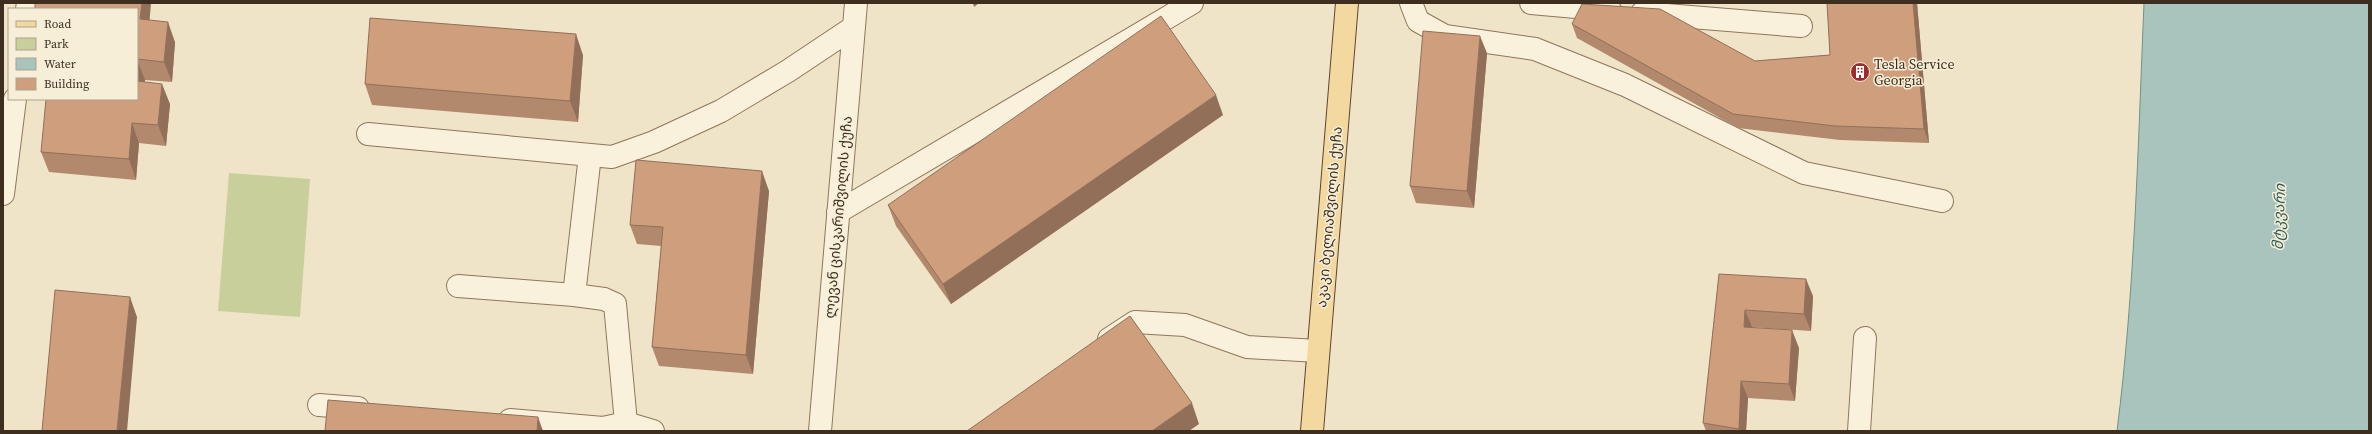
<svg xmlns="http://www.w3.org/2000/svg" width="2372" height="434" viewBox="0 0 2372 434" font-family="'Source Serif 4','Noto Sans Georgian',serif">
	<rect width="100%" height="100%" fill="#f0e4c8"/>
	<path fill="#c9cf9b" d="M229,173L310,179L300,317L218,311Z"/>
	<path fill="#a9c4bc" stroke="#6f938a" d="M2144,3H2369V431H2117C2135,289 2138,146 2144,3Z"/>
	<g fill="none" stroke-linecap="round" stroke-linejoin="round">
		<defs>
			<path id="minor" d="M1411,3L1418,21L1445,36L1535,49L1625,85L1804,173L1942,201
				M1531,3L1610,10
				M27,9L28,3
				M1642,13L1801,26
				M368,134L612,157L654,142L721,111L788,71L854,27
				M3,194L15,99
				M838,212L1192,3
				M458,286L574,295L604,299L615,304L626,423L653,431
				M574,295L590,155
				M1109,339L1135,322L1185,325L1247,347L1318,351
				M319,405L358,408
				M510,420L603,428L626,423
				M820,431L856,3
				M1859,431L1865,338"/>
			<path id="major" d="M1312,431L1347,3"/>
		</defs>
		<use href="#minor" stroke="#8d765c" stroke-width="24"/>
		<use href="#major" stroke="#5b4430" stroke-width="24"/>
		<use href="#minor" stroke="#faf1dc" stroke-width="22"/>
		<use href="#major" stroke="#f3d9a0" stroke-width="22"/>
	</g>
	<path fill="#b2896c" d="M1827,3H1917L1929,143L1840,140L1738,128L1577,38L1572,24L1755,61L1830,55Z
		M137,9L175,42L172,82L145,80L144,82L170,104L166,146L139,143L136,180L49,172L41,152Z
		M1487,53L1474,208L1416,203L1410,186Z
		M583,55L578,122L372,105L365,84Z
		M1223,115L951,304L896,226L888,205Z
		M769,191L753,374L659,366L652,347L661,246L637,244L630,225Z
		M1719,274L1813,296L1811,331L1752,327L1799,348L1795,401L1748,398L1746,431H1706L1703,423Z"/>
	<path fill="#916f58" d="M142,3H151L148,40L140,19Z
		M973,3H979L974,7Z
		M1913,3H1917L1929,143L1924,129Z
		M168,22L175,42L172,82L164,62Z
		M576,34L583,55L578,122L570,101Z
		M1480,36L1487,53L1474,208L1467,191Z
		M137,59L145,80L143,102L137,85Z
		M162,84L170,104L166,146L158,125Z
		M1216,95L1223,115L951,304L943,284Z
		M132,123L139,143L136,180L129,159Z
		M762,171L769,191L753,374L746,355Z
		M1806,279L1813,296L1811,331L1804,314Z
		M130,297L137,317L127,431H117Z
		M1745,310L1752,327L1751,345L1744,327Z
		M1792,330L1799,348L1795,401L1789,384Z
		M1741,381L1748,398L1746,431H1739V429Z
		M1192,403L1199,424L1189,431H1152Z
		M538,417L543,431H537Z"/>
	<path fill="#cf9f7d" stroke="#916f58" d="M35,3H142L140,19L168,22L164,62L137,59V9H35Z
		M1827,3H1913L1924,129L1835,126L1733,114L1572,24L1582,4L1660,9L1755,61L1830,55Z
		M1161,16L1216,95L943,284L888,205Z
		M370,18L576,34L570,101L365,84Z
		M1423,31L1480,36L1467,191L1410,186Z
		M137,81L162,84L158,125L132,123L129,159L41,152L46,99H137Z
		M636,160L762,171L746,355L652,347L663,227L630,225Z
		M1719,274L1806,279L1804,314L1745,310L1744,327L1792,330L1789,384L1741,381L1739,429L1703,423Z
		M55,290L130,297L117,431H42Z
		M1130,316L1192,403L1152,431H967Z
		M328,400L538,417L537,431H325Z"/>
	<defs>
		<symbol id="building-disc" viewBox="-11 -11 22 22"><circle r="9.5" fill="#9e2a2b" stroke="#f7eed8"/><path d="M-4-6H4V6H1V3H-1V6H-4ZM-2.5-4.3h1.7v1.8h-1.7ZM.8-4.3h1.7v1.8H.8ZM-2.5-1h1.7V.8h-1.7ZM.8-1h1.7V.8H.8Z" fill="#fff"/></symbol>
	</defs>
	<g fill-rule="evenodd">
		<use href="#building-disc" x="1849" y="61" width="22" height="22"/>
	</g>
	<g text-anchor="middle" stroke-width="3" stroke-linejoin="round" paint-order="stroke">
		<g font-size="14" fill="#3d2e20" stroke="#f7eed8" text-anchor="start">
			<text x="1874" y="69">Tesla Service<tspan x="1874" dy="16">Georgia</tspan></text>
		</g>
		<g font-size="14" fill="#3d2e20" stroke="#f7eed8">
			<text transform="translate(838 217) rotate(-85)" y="5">ლევან ცისკარიშვილის ქუჩა</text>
			<text transform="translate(1329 217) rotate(-85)" y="5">აკაკი ბელიაშვილის ქუჩა</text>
		</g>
		<g font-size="15" font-style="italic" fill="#2f5d5a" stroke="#f7eed8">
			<text transform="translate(2279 217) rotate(-88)" y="5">მტკვარი</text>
		</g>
	</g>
	<rect width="2372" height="434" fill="none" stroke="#3d2e20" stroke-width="8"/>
	<rect x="8" y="8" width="130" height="92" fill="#f7eed8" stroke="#ada18e"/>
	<rect x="16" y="21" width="20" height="6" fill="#f3d9a0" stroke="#ada18e"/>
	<text x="44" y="28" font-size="12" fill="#3d2e20">Road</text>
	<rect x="16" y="38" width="20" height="12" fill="#c9cf9b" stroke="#ada18e"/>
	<text x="44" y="48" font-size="12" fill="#3d2e20">Park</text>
	<rect x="16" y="58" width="20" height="12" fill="#a9c4bc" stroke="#ada18e"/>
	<text x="44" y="68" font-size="12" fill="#3d2e20">Water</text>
	<rect x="16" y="78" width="20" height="12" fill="#cf9f7d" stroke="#ada18e"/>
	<text x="44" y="88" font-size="12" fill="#3d2e20">Building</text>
</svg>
